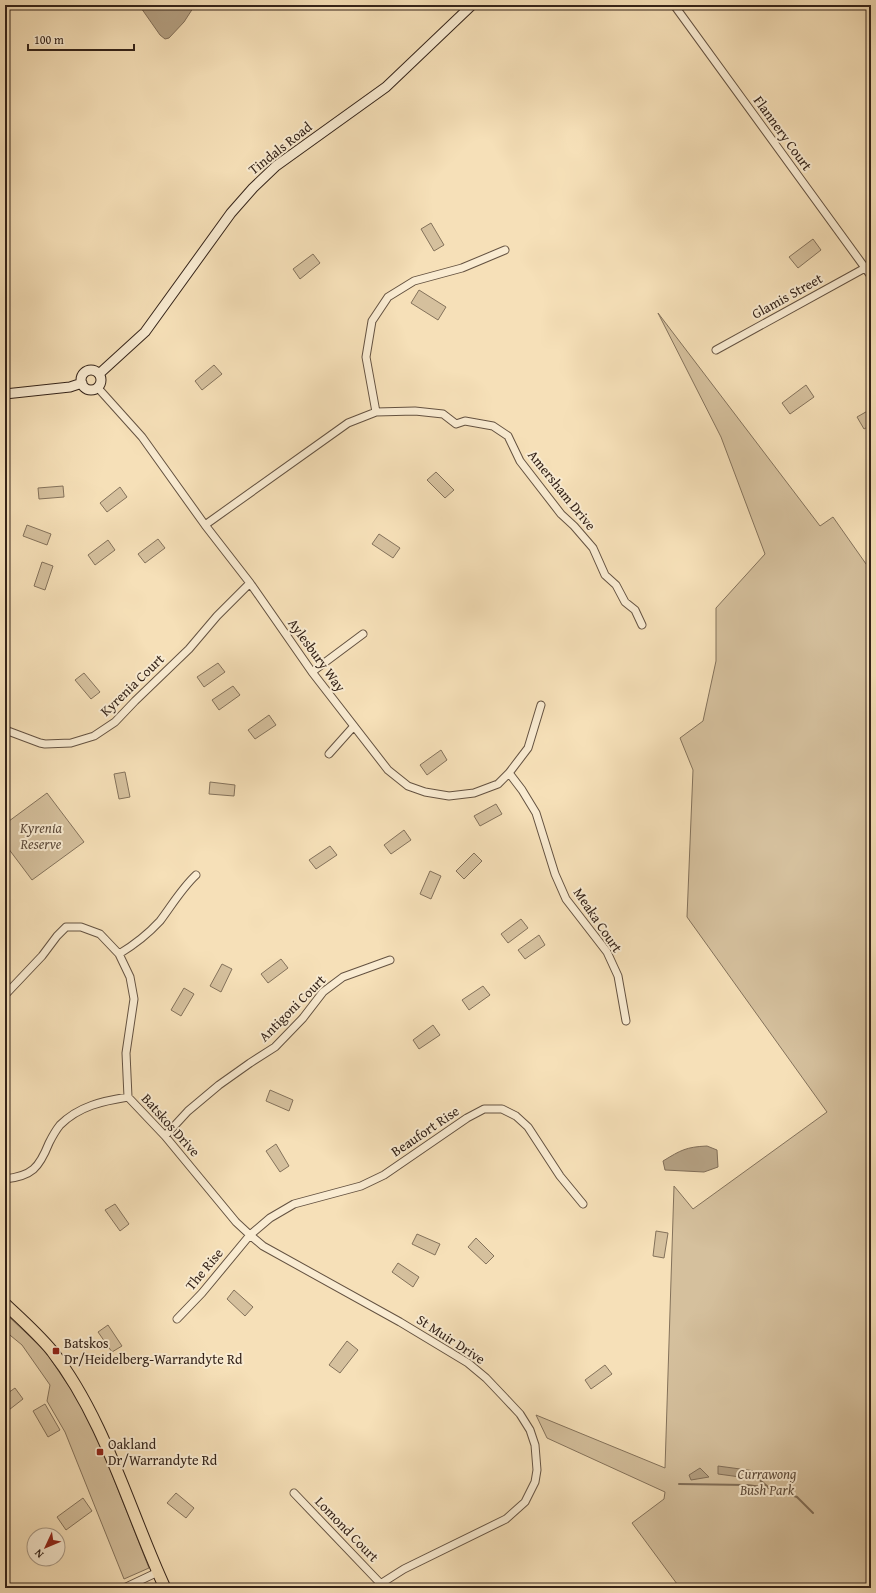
<svg xmlns="http://www.w3.org/2000/svg" width="876" height="1593" viewBox="0 0 876 1593" font-family="'Gentium Book Plus',serif">
	<rect width="100%" height="100%" fill="#f6e0b8"/>
	<filter id="stains"><feTurbulence type="fractalNoise" baseFrequency=".005" numOctaves="4"/><feColorMatrix values="0 0 0 0 .2 0 0 0 0 .09 0 0 0 0 .02 0 0 0 .5 -.17"/></filter>
	<radialGradient id="worn" r=".72"><stop offset=".6" stop-color="#630" stop-opacity="0"/><stop offset="1" stop-color="#630" stop-opacity=".3"/></radialGradient>
	<path fill="#d5c09d" stroke="#84725b" d="M431,223L444,245L434,251L421,229Z
		M813,239L821,250L798,268L789,257Z
		M313,254L320,263L300,279L293,269Z
		M419,290L446,307L438,320L411,303Z
		M658,313L820,526L833,517L871,571V1588H680L632,1523L664,1499L665,1492L547,1438L536,1415L665,1468L674,1186L693,1209L827,1112L687,917L693,770L680,738L703,721L716,661V608L765,554L721,437Z
		M214,365L222,374L202,390L195,381Z
		M806,385L814,397L790,414L782,403Z
		M871,409V425L864,429L857,417Z
		M436,472L454,490L445,498L427,480Z
		M63,486L64,497L39,499L38,488Z
		M120,487L127,497L107,512L100,503Z
		M27,525L51,534L47,545L23,536Z
		M379,534L400,548L393,558L372,544Z
		M158,539L165,548L145,563L138,554Z
		M108,540L115,550L95,565L88,555Z
		M42,562L53,566L45,590L34,586Z
		M218,663L225,672L204,687L197,677Z
		M84,673L100,692L91,699L75,680Z
		M233,686L240,695L219,710L212,700Z
		M269,715L276,725L255,739L248,730Z
		M441,750L447,760L427,775L420,765Z
		M125,772L130,797L119,799L114,774Z
		M210,782L235,785L234,796L209,794Z
		M47,793L84,842L32,880L5,844V824Z
		M496,804L502,814L480,826L474,816Z
		M404,830L411,840L391,854L384,845Z
		M330,846L337,855L316,869L309,860Z
		M474,853L482,861L464,879L456,871Z
		M430,871L441,876L431,899L420,894Z
		M521,919L528,928L508,943L501,934Z
		M539,935L545,945L525,959L518,950Z
		M281,959L288,968L268,983L261,974Z
		M222,964L232,969L221,992L210,986Z
		M483,986L490,995L469,1010L462,1000Z
		M184,988L194,994L181,1016L171,1010Z
		M433,1025L440,1035L419,1049L413,1040Z
		M270,1090L293,1100L289,1111L266,1101Z
		M276,1144L289,1166L280,1172L266,1151Z
		M115,1204L129,1224L120,1231L105,1210Z
		M656,1231L668,1233L664,1258L653,1256Z
		M417,1234L440,1244L435,1255L412,1244Z
		M476,1238L494,1256L486,1264L468,1247Z
		M398,1263L419,1277L413,1287L392,1272Z
		M234,1290L253,1307L245,1316L227,1299Z
		M5,1313L45,1351L89,1416L149,1568L124,1579L65,1432L47,1401L50,1385L22,1345L5,1331Z
		M108,1325L122,1346L112,1352L98,1332Z
		M347,1341L358,1350L340,1373L329,1365Z
		M605,1365L612,1374L591,1389L585,1380Z
		M15,1388L23,1399L5,1413V1395Z
		M45,1404L60,1430L48,1437L33,1411Z
		M176,1493L194,1508L186,1518L167,1503Z
		M83,1498L92,1511L66,1530L57,1517Z"/>
	<path fill="#b4a082" stroke="#816e58" d="M139,5H195L184,22L169,38L165,39L160,35Z
		M707,1146L717,1150L718,1167L704,1172L665,1170L663,1161C681,1150 686,1147 707,1146Z
		M718,1466L755,1471V1479L718,1474Z
		M700,1468L709,1477L691,1480L689,1475Z"/>
	<g fill="none" stroke-linecap="round" stroke-linejoin="round">
		<path stroke="#816e58" stroke-width="2" d="M755,1476L768,1487
			M679,1484L747,1485L769,1488L797,1497L813,1513"/>
		<defs>
			<path id="street" d="M674,5L871,276
				M716,350L865,268H869
				M98,388L142,437L205,525L250,583L312,672L388,770L408,786L425,792L449,796L474,793L498,784L509,773L528,748L541,705
				M376,412L366,357L372,321L388,297L414,281L462,268L505,250
				M205,525L348,423L376,412L415,411L443,414L456,424L465,421L493,426L508,436L520,461L561,514L574,526L593,548L605,575L616,585L625,602L635,610L642,625
				M312,672L363,634
				M5,728L8,731L40,743L45,744L71,743L94,736L115,722L135,701L189,649L217,616L250,583
				M329,754L354,726
				M509,773L522,790L536,813L555,874L566,899L607,952L618,976L626,1021
				M119,954C134,945 148,934 160,921C172,905 182,888 196,875
				M5,995L42,956L57,936L66,927H81L100,934L119,954L130,977L134,999L126,1053L128,1097
				M165,1136L188,1111L219,1085L250,1063L275,1047L303,1018L323,992L343,977L390,960
				M5,1179C32,1176 39,1168 49,1143C52,1137 56,1130 60,1125C79,1106 103,1101 128,1097L165,1136L236,1222L250,1235L263,1246L400,1322L468,1363L486,1378L505,1398L520,1414L530,1430L535,1445L537,1470L535,1482L525,1502L506,1519L404,1569L374,1588
				M177,1319L202,1293L250,1235L270,1218L294,1204L361,1186L384,1175L467,1118L484,1109H502L516,1116L528,1127L560,1176L583,1204
				M294,1493L380,1583
				M124,1588L158,1572"/>
			<path id="secondary" d="M81 380a10 10 0 1 1 20 0a10 10 0 1 1-20 0Z
				M99,374L145,332L231,213L253,188L276,166L386,87L472,5
				M5,394L70,387L82,383"/>
			<path id="primary" d="M5,1304C21,1319 38,1334 52,1351C105,1419 129,1510 165,1588"/>
		</defs>
		<use href="#street" stroke="#645241" stroke-width="9"/>
		<use href="#secondary" stroke="#342319" stroke-width="11"/>
		<use href="#primary" stroke="#342319" stroke-width="13"/>
		<use href="#street" stroke="#f9ebd1" stroke-width="7"/>
		<use href="#secondary" stroke="#f9ebd1" stroke-width="9"/>
		<use href="#primary" stroke="#f6e0b8" stroke-width="11"/>
	</g>
	<g fill="#8f2418" stroke="#f9ebd1" stroke-width="1.5">
		<rect x="52" y="1347" width="8" height="8" rx="2"/>
		<rect x="96" y="1448" width="8" height="8" rx="2"/>
	</g>
	<g text-anchor="middle" stroke-width="4" stroke-linejoin="round" paint-order="stroke">
		<g font-size="14" fill="#342319" stroke="#f9ebd1">
			<text transform="translate(783 133) rotate(54)" y="5">Flannery Court</text>
			<text transform="translate(280 148) rotate(-38)" y="5">Tindals Road</text>
			<text transform="translate(787 296) rotate(-29)" y="5">Glamis Street</text>
			<text transform="translate(562 490) rotate(51)" y="5">Amersham Drive</text>
			<text transform="translate(317 655) rotate(54)" y="5">Aylesbury Way</text>
			<text transform="translate(132 685) rotate(-44)" y="5">Kyrenia Court</text>
			<text transform="translate(598 920) rotate(56)" y="5">Meaka Court</text>
			<text transform="translate(292 1008) rotate(-45)" y="5">Antigoni Court</text>
			<text transform="translate(171 1125) rotate(48)" y="5">Batskos Drive</text>
			<text transform="translate(425 1131) rotate(-34)" y="5">Beaufort Rise</text>
			<text transform="translate(204 1269) rotate(-50)" y="5">The Rise</text>
			<text transform="translate(451 1339) rotate(33)" y="5">St Muir Drive</text>
			<text transform="translate(347 1529) rotate(46)" y="5">Lomond Court</text>
		</g>
		<g font-size="14" font-style="italic" fill="#5c4a3a" stroke="#f9ebd1">
			<text x="41" y="833">Kyrenia<tspan x="41" dy="16">Reserve</tspan></text>
			<text x="767" y="1479">Currawong<tspan x="767" dy="16">Bush Park</tspan></text>
		</g>
		<g font-size="14" fill="#342319" stroke="#f9ebd1" text-anchor="start">
			<text x="64" y="1348">Batskos<tspan x="64" dy="16">Dr/Heidelberg-Warrandyte Rd</tspan></text>
			<text x="108" y="1449">Oakland<tspan x="108" dy="16">Dr/Warrandyte Rd</tspan></text>
		</g>
	</g>
	<rect width="876" height="1593" fill="none" stroke="#f6e0b8" stroke-width="20"/>
	<rect x="6" y="6" width="864" height="1581" fill="none" stroke="#342319" stroke-width="2"/>
	<rect x="10" y="10" width="856" height="1573" fill="none" stroke="#342319"/>
	<g transform="translate(46 1547) rotate(226)"><circle r="19" fill="#f9ebd1" stroke="#aa9b87"/>
	<path d="M0-3L7 15L0 10L-7 15Z" fill="#8f2418"/>
	<text y="-6" font-size="11" font-weight="bold" text-anchor="middle" fill="#342319">N</text>
	</g>
	<path d="M28 44v6h106v-6" fill="none" stroke="#342319" stroke-width="2"/>
	<text x="34" y="44" font-size="12" fill="#342319" stroke="#f9ebd1" stroke-width="3" paint-order="stroke">100 m</text>
	<rect width="100%" height="100%" filter="url(#stains)"/>
	<rect width="100%" height="100%" fill="url(#worn)"/>
</svg>
